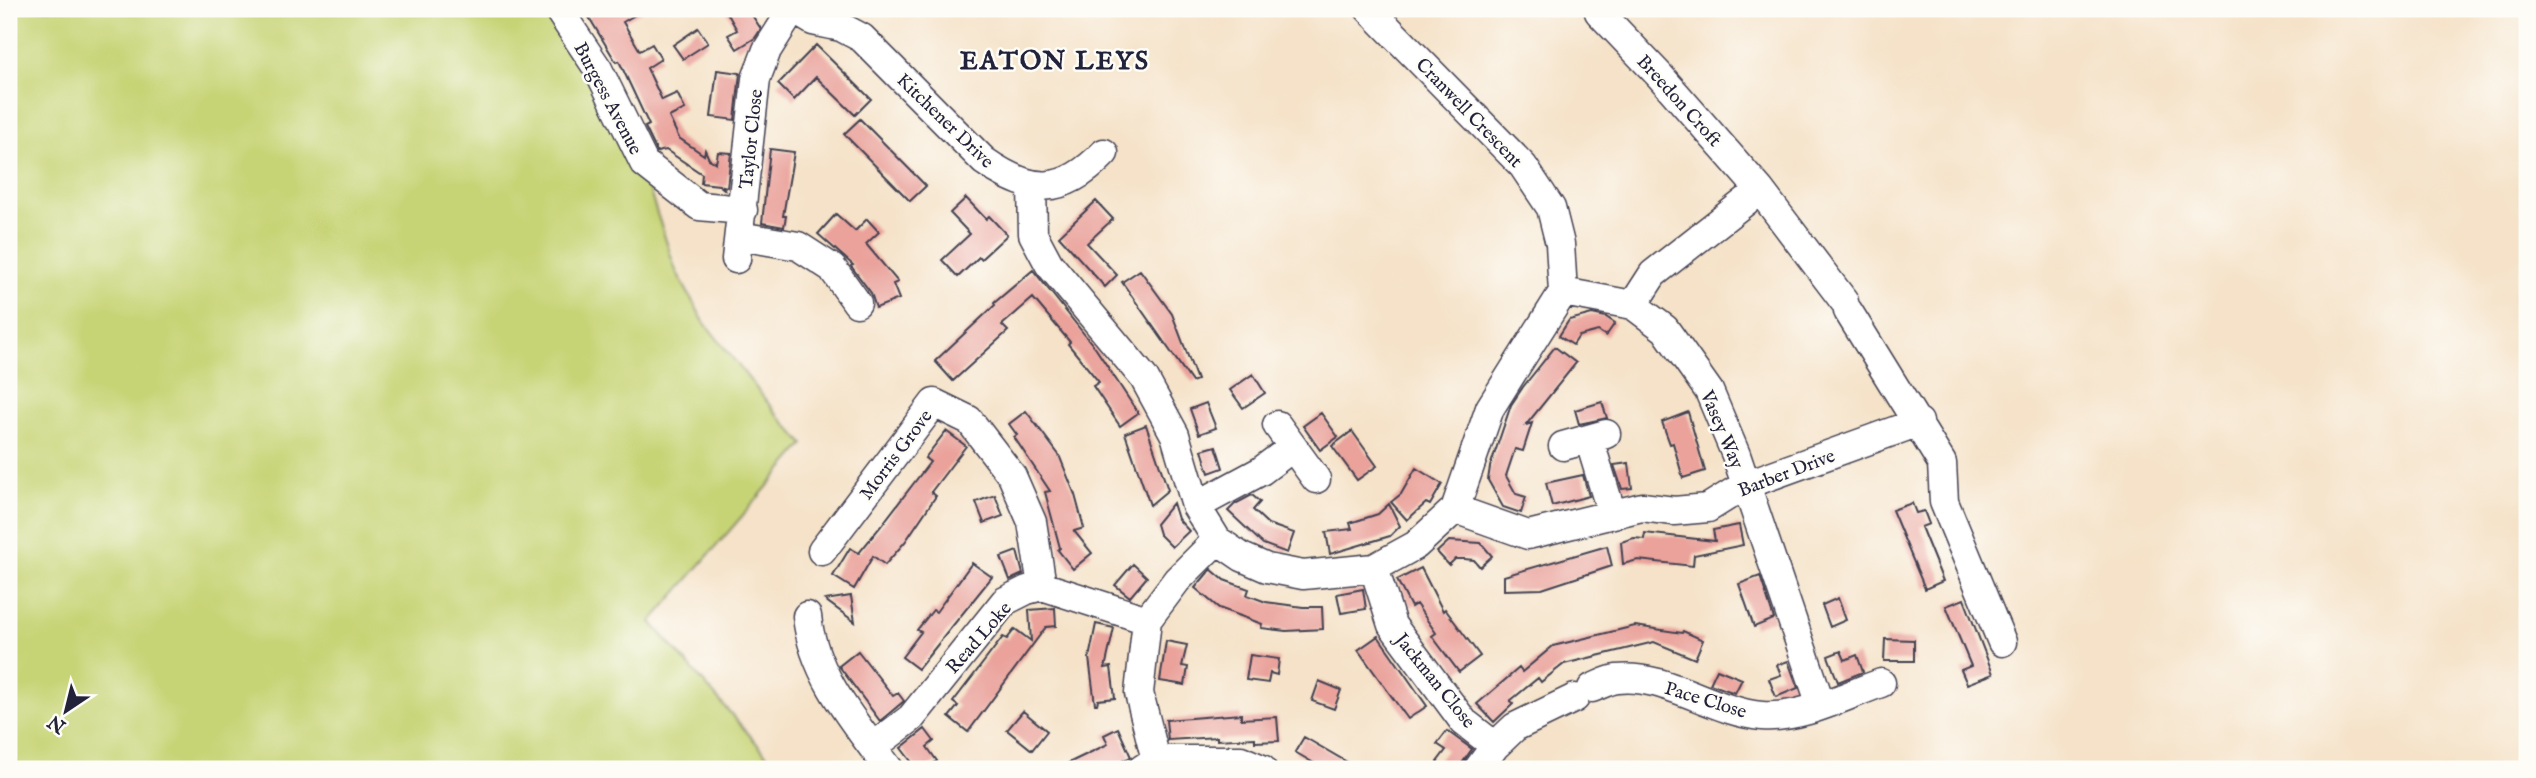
<svg xmlns="http://www.w3.org/2000/svg" width="2536" height="778" viewBox="0 0 2536 778" font-family="'IM FELL English',serif">
	<rect width="100%" height="100%" fill="#fdfcf7"/>
	<filter id="ink" filterUnits="userSpaceOnUse"><feTurbulence type="fractalNoise" baseFrequency=".0143" numOctaves="2"/><feDisplacementMap in="SourceGraphic" scale="14" xChannelSelector="R" yChannelSelector="G"/><feConvolveMatrix kernelMatrix="1 2 1 2 8 2 1 2 1" color-interpolation-filters="sRGB"/></filter>
	<filter id="wash" filterUnits="userSpaceOnUse"><feTurbulence type="fractalNoise" baseFrequency=".00686" numOctaves="4" result="noise"/><feDisplacementMap in="SourceGraphic" scale="28" xChannelSelector="R" yChannelSelector="G"/><feGaussianBlur stdDeviation="1.57" result="paint"/><feColorMatrix in="noise" values="0 0 0 0 0 0 0 0 0 0 0 0 0 0 0 0 0 1.4 0 .05"/><feComposite in="paint" operator="in"/></filter>
	<g filter="url(#wash)">
		<rect width="100%" height="100%" fill="#f5e2c8"/>
		<path fill="#c7d476" stroke="#747b58" stroke-width="2" d="M12,9H549L645,177L676,271L704,322L776,413L804,444L651,622L779,769H19L9,742V12Z"/>
		<g id="blocks">
			<path fill="#eaa29b" d="M584,9H645L623,22L640,51L652,44L661,59L647,68L662,100L677,93L685,109L669,117L679,138L704,155L705,150L709,159L716,163L718,152L731,153L727,187L723,186L724,189L719,185L701,183L702,174L666,150L657,152L645,127L649,125L619,61L616,62Z
				M725,9H748L761,29L755,38L737,49L728,35L737,30Z
				M698,28L708,43L683,59L673,45Z
				M816,45L871,99L855,115L816,77L794,100L778,84Z
				M717,70L740,73L735,120L711,117Z
				M860,119L926,186L910,201L844,134Z
				M770,149L794,152L783,216H786L784,227L762,223Z
				M966,198L986,219L989,216L1007,235L981,259L979,257L958,277L942,260L970,234L950,213Z
				M1096,201L1113,219L1087,243L1117,275L1105,287L1059,236Z
				M836,214L855,231L867,219L879,232L866,244L898,282L893,284L899,299L876,308L871,293L851,266L853,265L818,234Z
				M1033,270L1096,349L1138,413L1120,426L1093,386L1099,382L1068,344L1070,342L1033,298L1002,325L1008,331L953,381L935,361L995,305L994,303Z
				M1140,270L1172,314L1197,380L1192,382L1122,282Z
				M1592,314L1606,317L1615,323L1606,336L1598,331L1579,336L1573,345L1559,336L1569,320Z
				M1555,347L1576,363L1526,425L1532,423L1523,451L1515,449L1506,476L1516,494L1526,497L1521,513L1503,507L1488,480L1490,467L1511,405L1523,387Z
				M1253,374L1265,393L1243,408L1230,390Z
				M1602,402L1607,418L1579,424L1575,410Z
				M1206,403L1216,428L1199,434L1190,409Z
				M1026,411L1059,455L1075,495L1084,528L1074,531L1092,553L1073,569L1058,550L1060,548L1045,492L1050,491L1014,437L1017,435L1009,424Z
				M1688,412L1705,471L1683,478L1673,443L1670,444L1662,422Z
				M1321,413L1338,437L1320,450L1303,426Z
				M1146,425L1168,490L1150,505L1125,433Z
				M946,431L966,446L931,492L936,496L905,542L885,565L873,556L854,589L833,576L850,548L859,553L881,526L930,462L925,458Z
				M1352,431L1377,466L1357,480L1332,446Z
				M1216,446L1223,468L1209,473L1202,450Z
				M1629,463L1632,488L1622,489L1614,465Z
				M1416,468L1442,484L1430,505L1426,503L1407,520L1391,502L1401,494Z
				M1583,475L1589,496L1552,506L1546,483Z
				M995,495L1003,516L984,523L976,502Z
				M1252,495L1260,502L1253,510L1268,524L1294,533L1287,553L1263,544L1228,511L1235,504Z
				M1173,503L1178,519L1189,531L1172,547L1159,534L1156,524Z
				M1912,503L1916,513L1924,511L1929,524L1921,527L1943,581L1925,589L1892,510Z
				M1389,504L1400,526L1390,536L1330,554L1326,532L1352,529L1350,523L1378,514Z
				M1739,525L1743,545L1694,555L1693,566L1638,560L1623,564L1621,542L1634,538L1644,539L1645,533L1715,541L1713,530Z
				M1449,541L1481,543L1492,556L1480,567L1474,560L1464,559H1455L1449,565L1437,552Z
				M1607,546L1612,566L1542,589L1504,590V576Z
				M1017,551L1023,574L1010,580L1001,557Z
				M972,563L992,577L918,669L902,657L921,632L917,630L933,610L936,612Z
				M1133,564L1147,577L1130,597L1115,585Z
				M1421,568L1443,611L1445,609L1480,656L1459,672L1432,636L1436,633L1416,604L1411,607L1397,580Z
				M1211,569L1224,580L1249,589L1247,595L1266,602L1303,607H1322L1323,629L1286,631L1261,628L1262,624L1219,608L1195,588Z
				M1760,576L1774,619L1754,627L1739,584Z
				M1363,589L1366,609L1341,613L1337,594Z
				M851,596L855,622L825,600Z
				M1838,598L1846,620L1830,627L1822,605Z
				M1964,599L1993,674L1967,684L1961,670L1971,666L1946,606Z
				M1055,608L1056,626L1046,627L968,732L949,717L958,706L953,702L1003,637L1007,639L1015,629L1031,641L1029,610Z
				M1096,624L1114,628L1105,668L1111,667L1115,698L1098,700L1097,704H1095L1089,658Z
				M1635,626L1682,633L1683,631L1703,640L1695,659L1654,642L1564,664L1541,682L1538,678L1510,701L1513,704L1494,722L1477,704L1519,668L1522,672L1553,646Z
				M1378,636L1427,706L1408,719L1358,650Z
				M1885,639L1914,640V661H1884Z
				M1166,641L1187,645L1182,666L1188,667L1185,685L1160,681Z
				M858,651L893,696L898,693L904,701L880,721L839,666Z
				M1841,651L1845,660L1857,655L1863,672L1838,682L1828,656Z
				M1250,655L1279,659L1277,675L1270,673L1268,683L1246,680Z
				M1788,661L1798,688L1776,697L1769,679L1781,675L1777,665Z
				M1717,669L1742,679L1735,693L1710,684Z
				M1319,681L1341,690L1334,709L1312,701Z
				M1023,711L1047,731L1032,750L1007,730Z
				M1241,714V719L1277,717L1279,741L1255,742V738L1217,740V737L1168,740L1166,720Z
				M1118,728L1131,757L1106,769H1056L1108,744L1104,735Z
				M925,729L934,741L927,747L937,761L925,769H917L901,748Z
				M1447,731L1472,749L1458,769H1447L1437,762L1446,750L1437,744Z
				M1304,737L1359,769H1324L1295,752Z"/>
		</g>
	</g>
	<g filter="url(#ink)">
		<use href="#blocks" fill-opacity="0" stroke="#423f50" stroke-width="2"/>
		<g fill="none" stroke-linecap="round" stroke-linejoin="round">
			<defs>
				<path id="minor" d="M558,9L598,69L644,163L699,206L743,210
					M793,9L813,21L841,27L862,38L984,161C1031,194 1063,196 1104,153
					M1599,12L1660,76L1760,190L1653,274L1633,305
					M1032,185L1033,234L1049,264L1144,378L1175,435L1196,506L1217,540L1242,557L1267,568L1303,575L1374,568L1416,545L1455,509L1490,408L1563,292L1560,244L1551,208L1523,166L1369,9
					M1760,190L1844,301
					M739,236L798,246L832,268L857,303
					M736,259L756,79L767,50L793,9
					M1563,292L1633,305L1665,329L1709,391L1736,455L1821,705
					M1848,311L1942,463L1944,502L2002,642
					M1277,425L1316,479
					M1589,439L1612,514
					M1563,446L1606,434
					M1196,506L1261,471L1293,447
					M1455,509L1528,535L1642,507L1674,511L1708,508L1745,485L1919,422
					M822,551L934,403L969,420L1012,476L1032,522L1042,586
					M1374,568L1392,625L1464,722L1495,746
					M807,616C813,675 855,723 889,769
					M1592,688C1600,685 1608,680 1617,679C1665,673 1713,712 1762,716C1802,719 1844,696 1881,683
					M873,747L911,718L1005,601L1027,590L1042,586L1147,620
					M1156,760L1139,693L1147,620L1177,580L1217,540
					M1142,769L1156,760H1241L1262,769
					M1478,769L1495,746L1515,727L1575,698"/>
			</defs>
			<use href="#minor" stroke="#423f50" stroke-width="31"/>
			<use href="#minor" stroke="#fff" stroke-width="28"/>
		</g>
	</g>
	<g text-anchor="middle" stroke-width="5" stroke-linejoin="round" paint-order="stroke">
		<g font-size="19" fill="#22223b" stroke="#fdfcf7">
			<text transform="translate(609 98) rotate(62)" y="7">Burgess Avenue</text>
			<text transform="translate(1680 100) rotate(48)" y="7">Breedon Croft</text>
			<text transform="translate(1470 112) rotate(46)" y="7">Cranwell Crescent</text>
			<text transform="translate(946 120) rotate(44)" y="7">Kitchener Drive</text>
			<text transform="translate(750 139) rotate(-84)" y="7">Taylor Close</text>
			<text transform="translate(1723 429) rotate(67)" y="7">Vasey Way</text>
			<text transform="translate(895 454) rotate(-53)" y="7">Morris Grove</text>
			<text transform="translate(1786 472) rotate(-21)" y="7">Barber Drive</text>
			<text transform="translate(978 637) rotate(-49)" y="7">Read Loke</text>
			<text transform="translate(1436 680) rotate(51)" y="7">Jackman Close</text>
			<text transform="translate(1706 699) rotate(17)" y="7">Pace Close</text>
		</g>
		<g font-size="26" font-weight="bold" letter-spacing="2" fill="#22223b" stroke="#fdfcf7">
			<text x="1055" y="69">EATON LEYS</text>
		</g>
	</g>
	<rect width="2536" height="778" fill="none" stroke="#fdfcf7" stroke-width="35"/>
	<g transform="translate(66 711) rotate(215)" stroke="#fdfcf7" stroke-width="5" paint-order="stroke">
	<path d="M0-5L12 26L0 18L-12 26Z" fill="#22223b"/>
	<text y="-10" font-size="19" font-weight="bold" text-anchor="middle" fill="#22223b">N</text>
	</g>
</svg>
